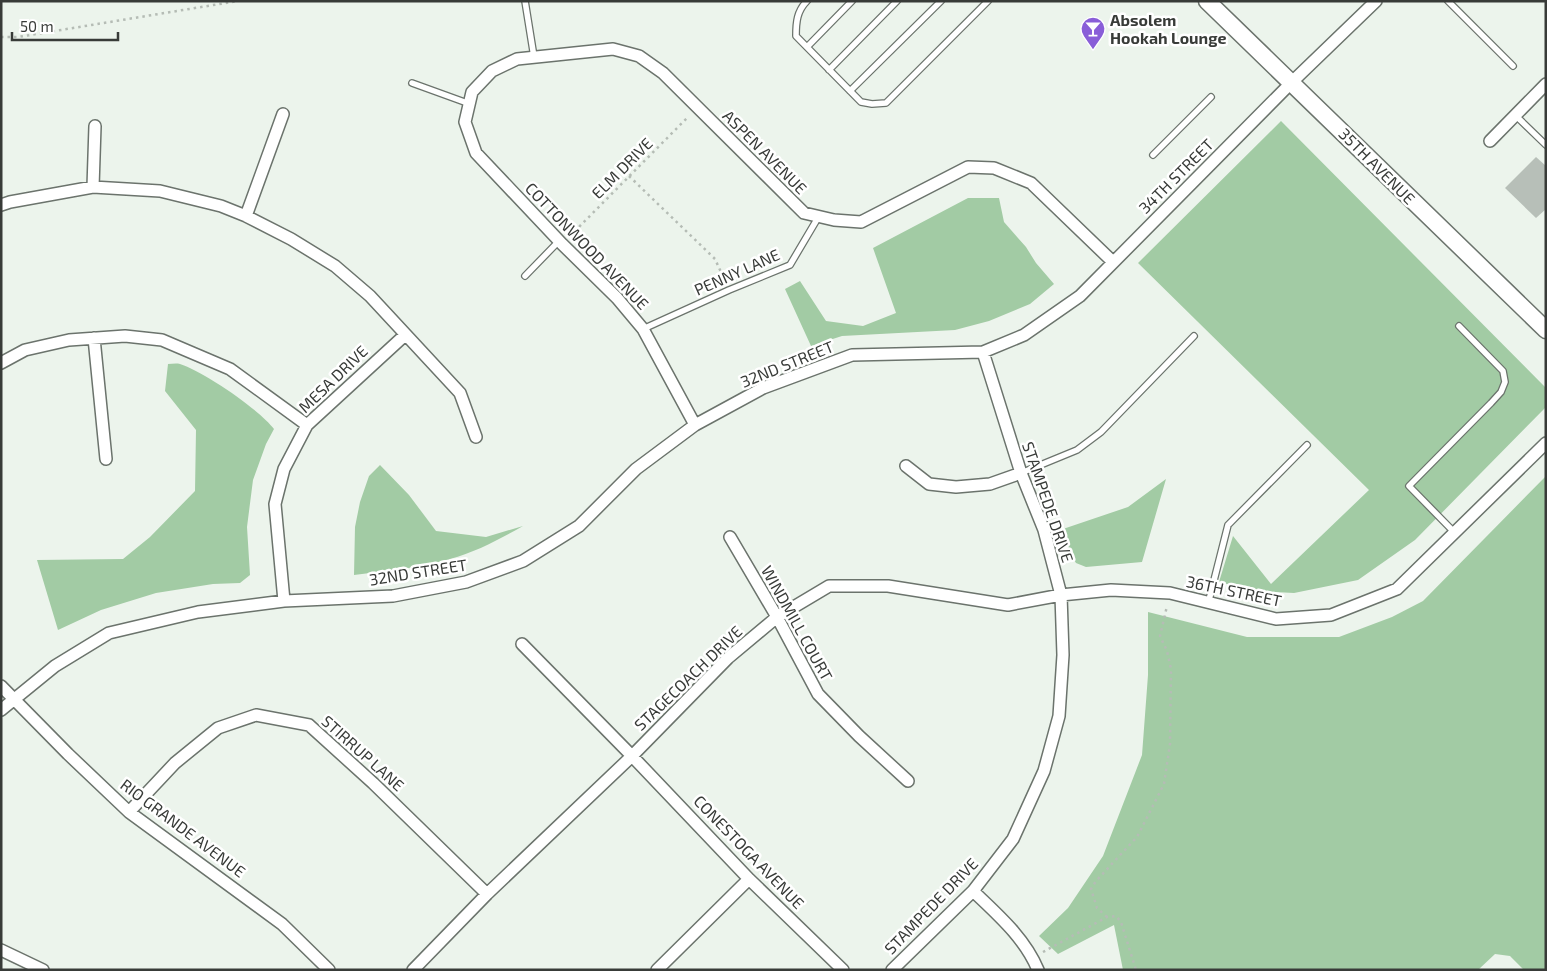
<svg xmlns="http://www.w3.org/2000/svg" width="1547" height="971" viewBox="0 0 1547 971" font-family="'Exo 2',sans-serif">
	<rect width="100%" height="100%" fill="#ecf4ec"/>
	<path fill="#a2cba4" d="M1281,121L1546,388V407L1415,540L1358,580L1294,593L1255,591L1219,582L1233,536L1271,584L1369,490L1138,263Z
		M968,198H999L1004,222L1026,247L1036,263L1054,284L1030,304L989,321L955,330L842,336L811,346L785,289L800,281L826,321L863,326L896,313L873,248Z
		M168,364C172,364 176,363 180,364C203,371 260,410 274,429L266,444L253,480L247,527L250,575L240,583L213,584L156,593L101,610L58,630L37,560L123,559L150,537L195,491L196,430L165,391Z
		M380,465L409,495L436,531L486,537L523,526C500,539 476,552 450,559C419,568 386,571 354,575L355,527L360,502L369,476Z
		M1546,476V970H1524L1510,956L1495,954L1478,970H1123L1114,925L1058,954L1039,936L1068,908L1103,856L1142,755L1148,675V612L1247,637H1339L1392,617L1423,601Z
		M1166,479L1142,562L1086,567L1076,563L1071,555L1063,529L1128,507Z"/>
	<path fill="#b7bfb8" d="M1536,157L1546,166V209L1536,218L1505,188Z"/>
	<g fill="none" stroke-linecap="round" stroke-linejoin="round">
		<defs>
			<path id="service" d="M525,1L534,57
				M807,1C797,11 796,22 796,36L861,102L872,104L886,103L988,1
				M1448,1L1513,66
				M807,47L852,1
				M829,70L897,1
				M412,83L470,104
				M850,91L941,1
				M1515,115L1546,145
				M1153,155L1211,97
				M525,276L559,241
				M643,329L729,290L790,265L819,216
				M1021,473L1077,450L1101,432L1194,336
				M1455,533L1409,486L1491,403L1501,392L1505,382L1503,371L1459,326
				M1208,604L1228,525L1307,445"/>
			<path id="minor" d="M1490,141L1546,84
				M93,187L95,126
				M1,205L10,202L93,187L160,191L221,206L246,216L291,239L335,266L370,296L460,393L476,437
				M246,216L283,114
				M94,338L106,459
				M1,363L25,350L69,340L125,336L162,340L230,369L307,425
				M695,425L643,329L617,298L562,244L476,153L465,122L472,92L492,71L517,59L613,49L639,56L663,73L804,213L834,220L861,222L968,167L994,168L1031,183L1113,262
				M906,466L929,484L956,487L990,484L1021,473
				M730,537L777,617L818,694L859,736L908,781
				M284,601L275,504L284,469L307,425L405,335
				M522,644L632,756L749,879L843,970
				M1,686L68,754L129,812L282,924L329,970
				M1,710L55,666L109,633L198,612L284,601L393,596L466,582L523,561L579,526L636,469L695,425L763,388L852,355L983,352L1024,335L1080,296L1292,82L1376,1
				M129,812L175,763L218,728L256,715L309,725L373,783L487,894
				M973,891C997,914 1025,938 1038,970
				M1,950L43,970
				M413,970L487,894L632,756L728,658L777,617L829,586H888L1008,605L1061,595L1111,590L1170,593L1276,619L1331,615L1397,589L1546,443
				M657,970L749,879
				M892,970L973,891L1013,839L1044,771L1059,716L1063,655L1061,595L1044,530L1021,473L983,352"/>
			<path id="secondary" d="M1207,1L1546,330"/>
		</defs>
		<use href="#service" stroke="#6b736c" stroke-width="8"/>
		<use href="#minor" stroke="#6b736c" stroke-width="14"/>
		<use href="#secondary" stroke="#6b736c" stroke-width="19"/>
		<path stroke="#b5bcb5" stroke-width="2.5" stroke-dasharray="2.5 4" stroke-linecap="butt" d="M1,37H18L238,1
			M629,176L715,259L725,281
			M570,236L689,116
			M1107,917L1097,908L1091,889L1096,881L1137,837L1164,784L1170,744L1171,669L1167,651L1160,636L1167,606
			M1043,952L1107,917L1116,916L1121,922L1136,970"/>
		<use href="#service" stroke="#fff" stroke-width="5.5"/>
		<use href="#minor" stroke="#fff" stroke-width="11"/>
		<use href="#secondary" stroke="#fff" stroke-width="16"/>
	</g>
	<defs>
		<symbol id="bar-pin" viewBox="-11 -11 22 30"><path d="M0 17L-7.5 6A9.5 9.5 0 1 1 7.5 6Z" fill="#895ed8" stroke="#fff"/><path d="M-6-5H6L.8 .8V4.5H3.5V6h-7V4.5H-.8V.8Z" fill="#fff"/></symbol>
	</defs>
	<g fill-rule="evenodd">
		<use href="#bar-pin" x="1079" y="15" width="28" height="38"/>
	</g>
	<g text-anchor="middle" stroke-width="5" stroke-linejoin="round" paint-order="stroke">
		<g font-size="16" font-weight="bold" fill="#383b38" stroke="#fff" text-anchor="start">
			<text x="1110" y="26">Absolem<tspan x="1110" dy="18">Hookah Lounge</tspan></text>
		</g>
		<g font-size="16" fill="#383b38" stroke="#fff">
			<text transform="translate(765 152) rotate(45)" y="6">ASPEN AVENUE</text>
			<text transform="translate(1377 166) rotate(45)" y="6">35TH AVENUE</text>
			<text transform="translate(622 168) rotate(-45)" y="6">ELM DRIVE</text>
			<text transform="translate(1176 176) rotate(-45)" y="6">34TH STREET</text>
			<text transform="translate(587 246) rotate(46)" y="6">COTTONWOOD AVENUE</text>
			<text transform="translate(737 272) rotate(-24)" y="6">PENNY LANE</text>
			<text transform="translate(787 364) rotate(-22)" y="6">32ND STREET</text>
			<text transform="translate(333 379) rotate(-44)" y="6">MESA DRIVE</text>
			<text transform="translate(1048 502) rotate(71)" y="6">STAMPEDE DRIVE</text>
			<text transform="translate(418 572) rotate(-9)" y="6">32ND STREET</text>
			<text transform="translate(1234 591) rotate(12)" y="6">36TH STREET</text>
			<text transform="translate(797 623) rotate(61)" y="6">WINDMILL COURT</text>
			<text transform="translate(688 678) rotate(-44)" y="6">STAGECOACH DRIVE</text>
			<text transform="translate(363 753) rotate(42)" y="6">STIRRUP LANE</text>
			<text transform="translate(183 828) rotate(37)" y="6">RIO GRANDE AVENUE</text>
			<text transform="translate(749 852) rotate(46)" y="6">CONESTOGA AVENUE</text>
			<text transform="translate(931 906) rotate(-46)" y="6">STAMPEDE DRIVE</text>
		</g>
	</g>
	<rect width="1547" height="971" fill="none" stroke="#383b38" stroke-width="5"/>
	<path d="M12 32v8h106v-8" fill="none" stroke="#383b38" stroke-width="2.5"/>
	<text x="20" y="32" font-size="15" fill="#383b38" stroke="#ffffff" stroke-width="4" paint-order="stroke">50 m</text>
</svg>
